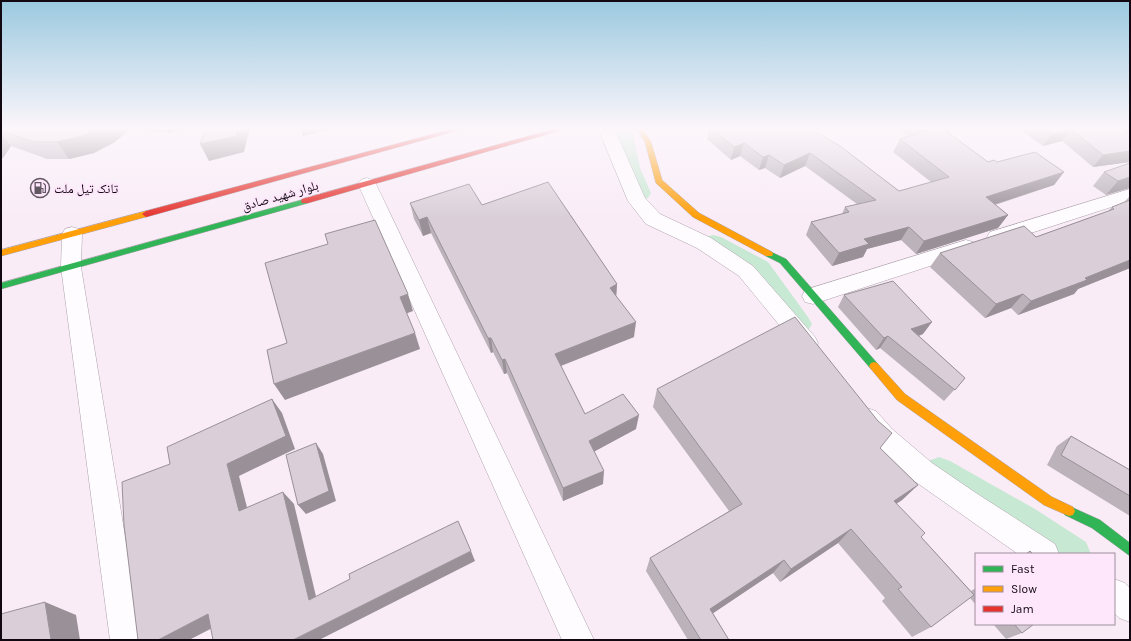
<svg xmlns="http://www.w3.org/2000/svg" width="1131" height="641" viewBox="0 0 1131 641" font-family="Karla,'Noto Naskh Arabic',sans-serif">
	<rect width="100%" height="100%" fill="#f9ecf7"/>
	<g fill="none" stroke-linecap="round" stroke-linejoin="round">
		<path fill="#c7e8d2" fill-rule="evenodd" d="M612,128H632L640,168L651,193L648,198L640,200L632,198C619,177 617,152 612,128Z
			M713,235L721,237L768,262L808,317L812,324L808,331L799,334L790,331L750,274L705,249L701,243L705,237Z
			M939,457L950,461L1035,509L1086,542L1091,554H1044L1011,531L928,481L923,471L928,461Z"/>
		<defs>
			<path id="street" d="M598,128H614L645,198L660,214L711,238L753,266L815,337L818,343L815,349L807,352L799,349L739,276L697,248L646,224L628,201Z
				M367,178L373,180L376,184L594,640H562L358,184L361,180Z
				M1130,189V201L997,244L990,242L987,237L990,232Z
				M72,227L79,229L82,234L81,267L142,640H110L61,267L62,234L65,229Z
				M966,240L973,242L976,247L973,252L813,304L805,302L802,296L805,290Z
				M867,408L876,411L892,429L932,463L976,493L1055,544L1059,554H1018L913,480L874,445L858,427L855,419L858,411Z
				M1114,579L1125,583L1130,588V622L1119,618L1114,613Z"/>
			<path id="fast" d="M305,199H308V203L1,289V283Z
				M769,251L786,259L877,363L879,366L877,369L874,370L871,369L780,263L766,256L765,254Z
				M1069,506L1100,520L1130,543V556L1092,528L1065,515L1063,511L1065,507Z"/>
			<path id="slow" d="M636,128H642L651,142L662,180L699,213L772,252L773,254L772,256H766L693,217L656,183L645,142Z
				M146,211L149,212L150,214L149,216L1,256V250Z
				M874,362L877,363L905,394L1052,497L1073,507L1075,511L1073,515L1069,516L1044,505L897,400L871,369L869,366L871,363Z"/>
			<path id="jam" d="M456,128H467L146,217L142,214L146,211Z
				M558,128H569L308,203H302L301,201L302,199Z"/>
		</defs>
		<use href="#street" stroke="#ada2ac" stroke-width="1"/>
		<use href="#fast" stroke="#ada2ac" stroke-width="1"/>
		<use href="#slow" stroke="#ada2ac" stroke-width="1"/>
		<use href="#jam" stroke="#ada2ac" stroke-width="1"/>
		<use href="#street" fill="#fefcfe" fill-rule="evenodd"/>
		<use href="#fast" fill="#30b455" fill-rule="evenodd"/>
		<use href="#slow" fill="#ff9f0a" fill-rule="evenodd"/>
		<use href="#jam" fill="#e5322d" fill-rule="evenodd"/>
	</g>
	<path fill="#bbb2ba" d="M1,128L115,142L94,153L69,159H47L11,146L3,158H1Z
		M142,128H190L169,133L148,131Z
		M709,128H809L899,191L931,182L893,152L900,139L908,136L897,128H951L949,131L947,132L988,162H997L1064,172L1054,185L995,205L1008,215L998,228L916,254L901,240L867,249L863,257L832,266L806,235L811,222L842,214L845,207L857,204L805,166L780,178L765,168L759,170L740,156L731,160L707,139Z
		M1018,128H1130V162L1093,167L1062,141L1043,146Z
		M1104,172L1130,177L1106,195L1093,186Z
		M1130,196V268L1078,289L1074,294L1018,315L1011,308L985,318L930,267L940,253L1036,237L1108,211L1112,207L1124,202Z
		M410,203L482,205L617,284L616,296L634,337L561,366L585,414L636,429L594,451L603,484L563,501L507,373L504,374L493,352L491,353L431,233L423,236L414,219Z
		M844,295L923,334L919,336L965,378L944,401L880,348L876,350L838,307Z
		M657,389L880,448L918,485L902,500L896,504L921,537L971,591L976,588V605L970,598L931,627L912,637L882,601L885,598L838,543L780,582L773,573L713,613L729,640H688L646,571L650,558L729,511L653,407Z
		M1071,436L1130,470V516L1047,465L1057,446Z
		M993,624H1034L1022,633L1006,639Z"/>
	<path fill="#999197" d="M99,128H131L115,142L94,153L69,159L57,142Z
		M166,128H190L169,133Z
		M238,128H250L244,152L209,161L200,144Z
		M300,128H336L303,136Z
		M931,128H951L949,131L916,142L921,131Z
		M1071,129L1062,141L1043,146L1052,134Z
		M1,133L11,146L3,158L1,156Z
		M744,143L740,156L731,160L734,147Z
		M1130,151V162L1093,167L1103,155Z
		M810,153L805,166L780,178L784,165Z
		M769,155L765,168L759,170L763,157Z
		M1064,172L1054,185L977,210L986,197Z
		M1130,177V188L1106,195L1118,181Z
		M1008,215L998,228L916,254L924,241Z
		M427,217L431,233L423,236L419,220Z
		M909,227L901,240L867,249L863,257L832,266L839,253L864,239Z
		M1130,260V268L1078,289L1074,294L1018,315L1031,301L1085,278Z
		M617,284L616,300L610,288Z
		M408,294L413,311L405,314L400,297Z
		M1023,294L1011,308L985,318L996,304Z
		M636,322L634,337L555,368V354Z
		M932,322L923,334L903,341L911,329Z
		M415,333L420,349L285,400L274,384Z
		M888,336L880,348L876,350L884,338Z
		M488,338H491L493,352L491,353Z
		M505,359L507,373L504,374L502,360Z
		M272,399L282,413L295,449L239,476L251,523L239,511L227,464Z
		M639,415L636,429L588,455L589,441Z
		M316,443L323,454L336,501L306,514L298,505Z
		M604,471L603,484L563,501V488Z
		M918,485L902,500L878,516L894,501Z
		M283,492L294,504L319,609L309,600Z
		M851,529L838,543L780,582L791,569Z
		M471,551L475,561L319,640H293Z
		M784,560L773,573L703,620L710,609Z
		M45,602L76,615L80,640H51Z
		M208,614L222,623L189,640H158Z"/>
	<path fill="#dacfd8" stroke="#999197" d="M1,128H99L82,136L57,142H34L1,130Z
		M206,128H238L236,136L200,144Z
		M712,128H809L840,146L899,191L949,177L900,139L937,128H942L988,162L994,160L997,162L1035,152L1064,172L986,197L1008,215L924,241L909,227L864,239L869,244L839,253L811,222L849,212L845,207L876,200L810,153L784,165L769,155L763,157L744,143L734,147Z
		M917,128H931L921,131Z
		M1044,128H1122L1130,136V151L1103,155L1071,129L1052,134Z
		M1130,163V177L1118,181L1104,172Z
		M548,182L617,284L610,288L636,322L555,354L585,414L623,394L639,415L589,441L604,471L563,488L505,359L502,360L491,338H488L427,217L419,220L410,203L469,184L482,205Z
		M1130,200V260L1085,278L1087,280L1031,301L1023,294L996,304L940,253L1024,226L1036,237L1114,209L1112,207Z
		M375,220L408,294L400,297L415,333L274,384L267,350L287,343L265,263L328,244L325,234Z
		M893,281L932,322L911,329L965,378L955,390L888,336L884,338L844,295Z
		M795,317L878,421L892,433L880,448L918,485L894,501L925,533L921,537L974,595L931,627L898,589L902,587L851,529L791,569L784,560L710,609L729,640H701L650,558L742,504L657,389Z
		M272,399L286,436L227,464L239,511L283,492L309,600L350,579L349,574L458,521L471,551L293,640H213L208,614L158,640H138L124,525L122,482L170,464L167,447Z
		M1071,436L1130,470V496L1061,455Z
		M316,443L329,491L298,505L286,455Z
		M1030,551L1033,554H1026Z
		M45,602L51,640H1V614Z
		M1014,624H1034L1022,633Z"/>
	<linearGradient id="sky" x2="0" y2="1"><stop stop-color="#9bc9df"/><stop offset="0.59" stop-color="#fcf6fb"/><stop offset="1" stop-color="#fcf6fb" stop-opacity="0"/></linearGradient>
	<rect width="1131" height="218" fill="url(#sky)"/>
	<defs>
		<symbol id="fuel-ring" viewBox="-11 -11 22 22"><circle r="9.5" fill="#fee7fb" stroke="#625862" stroke-width="1.5"/><path d="M-5.5-6h7V0h2V4h1.3V-2.5L3-4.5l.8-.8L6-3V5H2.5V1h-1V6h-7ZM-4.2-4.7v3.2H.2V-4.7Z" fill="#625862"/></symbol>
	</defs>
	<g fill-rule="evenodd">
		<use href="#fuel-ring" x="29" y="177" width="22" height="22"/>
	</g>
	<g text-anchor="middle" stroke-width="4" stroke-linejoin="round" paint-order="stroke">
		<g font-size="13" fill="#110811" stroke="#fee7fb" text-anchor="start">
			<text x="54" y="193">تانک تیل ملت</text>
		</g>
		<g font-size="13" fill="#110811" stroke="#fee7fb">
			<text transform="translate(280 195) rotate(-16)" y="5">بلوار شهید صادق</text>
		</g>
	</g>
	<rect width="1131" height="641" fill="none" stroke="#110811" stroke-width="4"/>
	<rect x="975" y="553" width="140" height="72" fill="#fee7fb" stroke="#9f8e9d"/>
	<rect x="983" y="566" width="20" height="6" fill="#30b455" stroke="#9f8e9d"/>
	<text x="1011" y="573" font-size="12" fill="#110811">Fast</text>
	<rect x="983" y="586" width="20" height="6" fill="#ff9f0a" stroke="#9f8e9d"/>
	<text x="1011" y="593" font-size="12" fill="#110811">Slow</text>
	<rect x="983" y="606" width="20" height="6" fill="#e5322d" stroke="#9f8e9d"/>
	<text x="1011" y="613" font-size="12" fill="#110811">Jam</text>
</svg>
